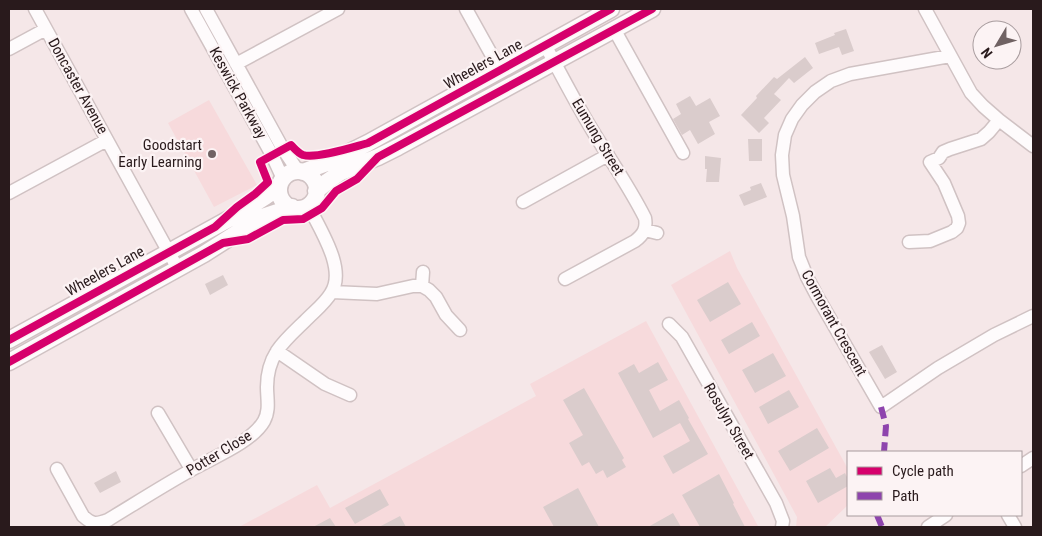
<svg xmlns="http://www.w3.org/2000/svg" width="1042" height="536" viewBox="0 0 1042 536" font-family="'Roboto Condensed',sans-serif">
	<rect width="100%" height="100%" fill="#f5e7e8"/>
	<path fill="#f7dadc" d="M209,100L257,185L214,207L168,123Z
		M730,251L737,268L848,469V505L825,527H796L797,517L671,285Z
		M646,321L758,526V527H239L317,485L330,508L536,396L530,384Z"/>
	<path fill="#dacccc" d="M846,29L854,51L842,55L839,47L819,54L815,43L835,35L834,33Z
		M805,57L813,68L794,83L789,78L774,94L781,100L764,118L769,123L759,133L741,115L757,98L756,96L774,77L777,79Z
		M690,96L696,106L710,98L720,116L709,122L715,134L698,144L690,130L682,135L673,119L681,114L676,104Z
		M748,139H762V161H749Z
		M705,156L721,158L719,182H706L707,169H705Z
		M761,183L767,197L744,206L739,195L751,190L750,187Z
		M223,275L228,285L210,295L205,284Z
		M728,282L741,304L710,322L697,300Z
		M752,322L760,336L729,354L721,340Z
		M882,345L897,372L885,379L869,352Z
		M773,353L786,376L755,393L742,370Z
		M658,362L668,380L649,390L660,411L679,400L689,418L688,419L708,454L673,474L663,456L690,441L680,423L653,438L618,373L634,364L639,373Z
		M584,388L624,458L622,460L626,467L607,478L603,470L596,474L589,462L582,466L569,443L583,435L563,400Z
		M789,390L799,407L768,424L759,407Z
		M817,428L829,448L790,471L778,451Z
		M830,468L836,478L845,473L848,479V486L818,503L806,481Z
		M116,471L121,482L100,493L94,483Z
		M719,474L734,503L733,504L745,527H700L682,495Z
		M578,488L599,527H554L543,507Z
		M380,489L389,505L355,524L345,508Z
		M673,513L681,527H648Z
		M400,516L406,527H379Z
		M330,518L336,527H313Z"/>
	<g fill="none" stroke-linecap="round" stroke-linejoin="round">
		<defs>
			<path id="minor" d="M35,9L178,269
				M191,9L272,155L283,179
				M206,9L283,149L298,171
				M466,9L500,70
				M925,9L971,93L983,106L999,120L1033,146
				M614,29L683,153
				M545,45C561,74 576,104 594,133C611,161 630,188 645,218C647,229 643,235 635,241L565,279
				M9,49L46,29
				M950,56L850,74L831,81L815,92L802,105L792,119L785,135L782,155L783,175L793,216L799,257L807,277L817,296L881,407L938,368L994,335L1033,316
				M236,64L338,9
				M9,193L107,140
				M523,202L608,155
				M645,230L657,233
				M909,242L930,241L952,232L957,228L959,223L958,216L944,183L930,162L939,158L943,152L950,149L981,139L989,132L999,120
				M422,286L423,272
				M332,292L377,294L413,286H422L429,290L436,297L446,315L460,330
				M669,324L682,337L776,503L783,521L782,527
				M277,351L325,384L350,395
				M158,413L191,469
				M1021,466L1033,458
				M57,469L83,516C93,525 96,524 108,520C136,503 164,485 193,469C214,457 252,442 264,421C270,410 267,399 267,387C267,375 270,362 277,351C285,339 297,329 308,318C316,310 325,303 331,293C347,269 319,228 308,205
				M1008,515L1015,527
				M928,527L946,515"/>
			<path id="major" d="M279 190a19 19 0 1 1 38 0a19 19 0 1 1-38 0Z
				M303,172L332,161L368,143L611,9
				M316,191L328,181L341,172L378,157L398,147L652,9
				M9,340L238,214L265,197L279,187
				M9,362L204,254L262,217L292,207"/>
		</defs>
		<use href="#minor" stroke="#d0c2c3" stroke-width="15"/>
		<use href="#major" stroke="#d0c2c3" stroke-width="19"/>
		<use href="#minor" stroke="#fefbfc" stroke-width="12"/>
		<use href="#major" stroke="#fefbfc" stroke-width="16"/>
		<path stroke="#8e44ad" stroke-width="6" stroke-dasharray="12 6" stroke-linecap="butt" d="M881,407L886,426L884,452
			M877,515L882,527"/>
		<defs>
			<path id="cycleway" d="M9,340L215,227L237,207L255,194L268,182L260,162L291,145C295,149 298,153 303,155C317,159 353,147 368,143L611,9
				M9,362L223,243L248,239L283,220L303,219L322,208L336,191L357,179L378,157L652,9"/>
		</defs>
		<use href="#cycleway" stroke="#fcf3f4" stroke-width="11"/>
		<use href="#cycleway" stroke="#d6006c" stroke-width="8"/>
	</g>
	<circle fill="#706263" stroke="#fcf3f4" stroke-width="2" cx="212" cy="154" r="5"/>
	<g text-anchor="middle" stroke-width="4.5" stroke-linejoin="round" paint-order="stroke">
		<g font-size="15" fill="#291a1c" stroke="#fcf3f4">
			<text transform="translate(483 64) rotate(-29)" y="5">Wheelers Lane</text>
			<text transform="translate(78 86) rotate(61)" y="5">Doncaster Avenue</text>
			<text transform="translate(238 93) rotate(61)" y="5">Keswick Parkway</text>
			<text transform="translate(598 137) rotate(59)" y="5">Eumung Street</text>
			<text transform="translate(105 271) rotate(-29)" y="5">Wheelers Lane</text>
			<text transform="translate(834 323) rotate(61)" y="5">Cormorant Crescent</text>
			<text transform="translate(729 421) rotate(60)" y="5">Rosulyn Street</text>
			<text transform="translate(219 453) rotate(-31)" y="5">Potter Close</text>
		</g>
		<g font-size="15" fill="#291a1c" stroke="#fcf3f4" text-anchor="end">
			<text x="202" y="150">Goodstart<tspan x="202" dy="17">Early Learning</tspan></text>
		</g>
	</g>
	<rect width="1042" height="536" fill="none" stroke="#291a1c" stroke-width="20"/>
	<rect x="847" y="451" width="175" height="65" fill="#fcf3f4" stroke="#a89c9e"/>
	<rect x="857" y="467" width="25" height="8" fill="#d6006c" stroke="#a89c9e"/>
	<text x="892" y="476" font-size="15" fill="#291a1c">Cycle path</text>
	<rect x="857" y="492" width="25" height="8" fill="#8e44ad" stroke="#a89c9e"/>
	<text x="892" y="501" font-size="15" fill="#291a1c">Path</text>
	<g transform="translate(997 45) rotate(232)"><circle r="24" fill="#fcf3f4" stroke="#a89c9e"/>
	<path d="M0-4L9 19L0 12L-9 19Z" fill="#706263"/>
	<text y="-8" font-size="14" font-weight="bold" text-anchor="middle" fill="#291a1c">N</text>
	</g>
</svg>
